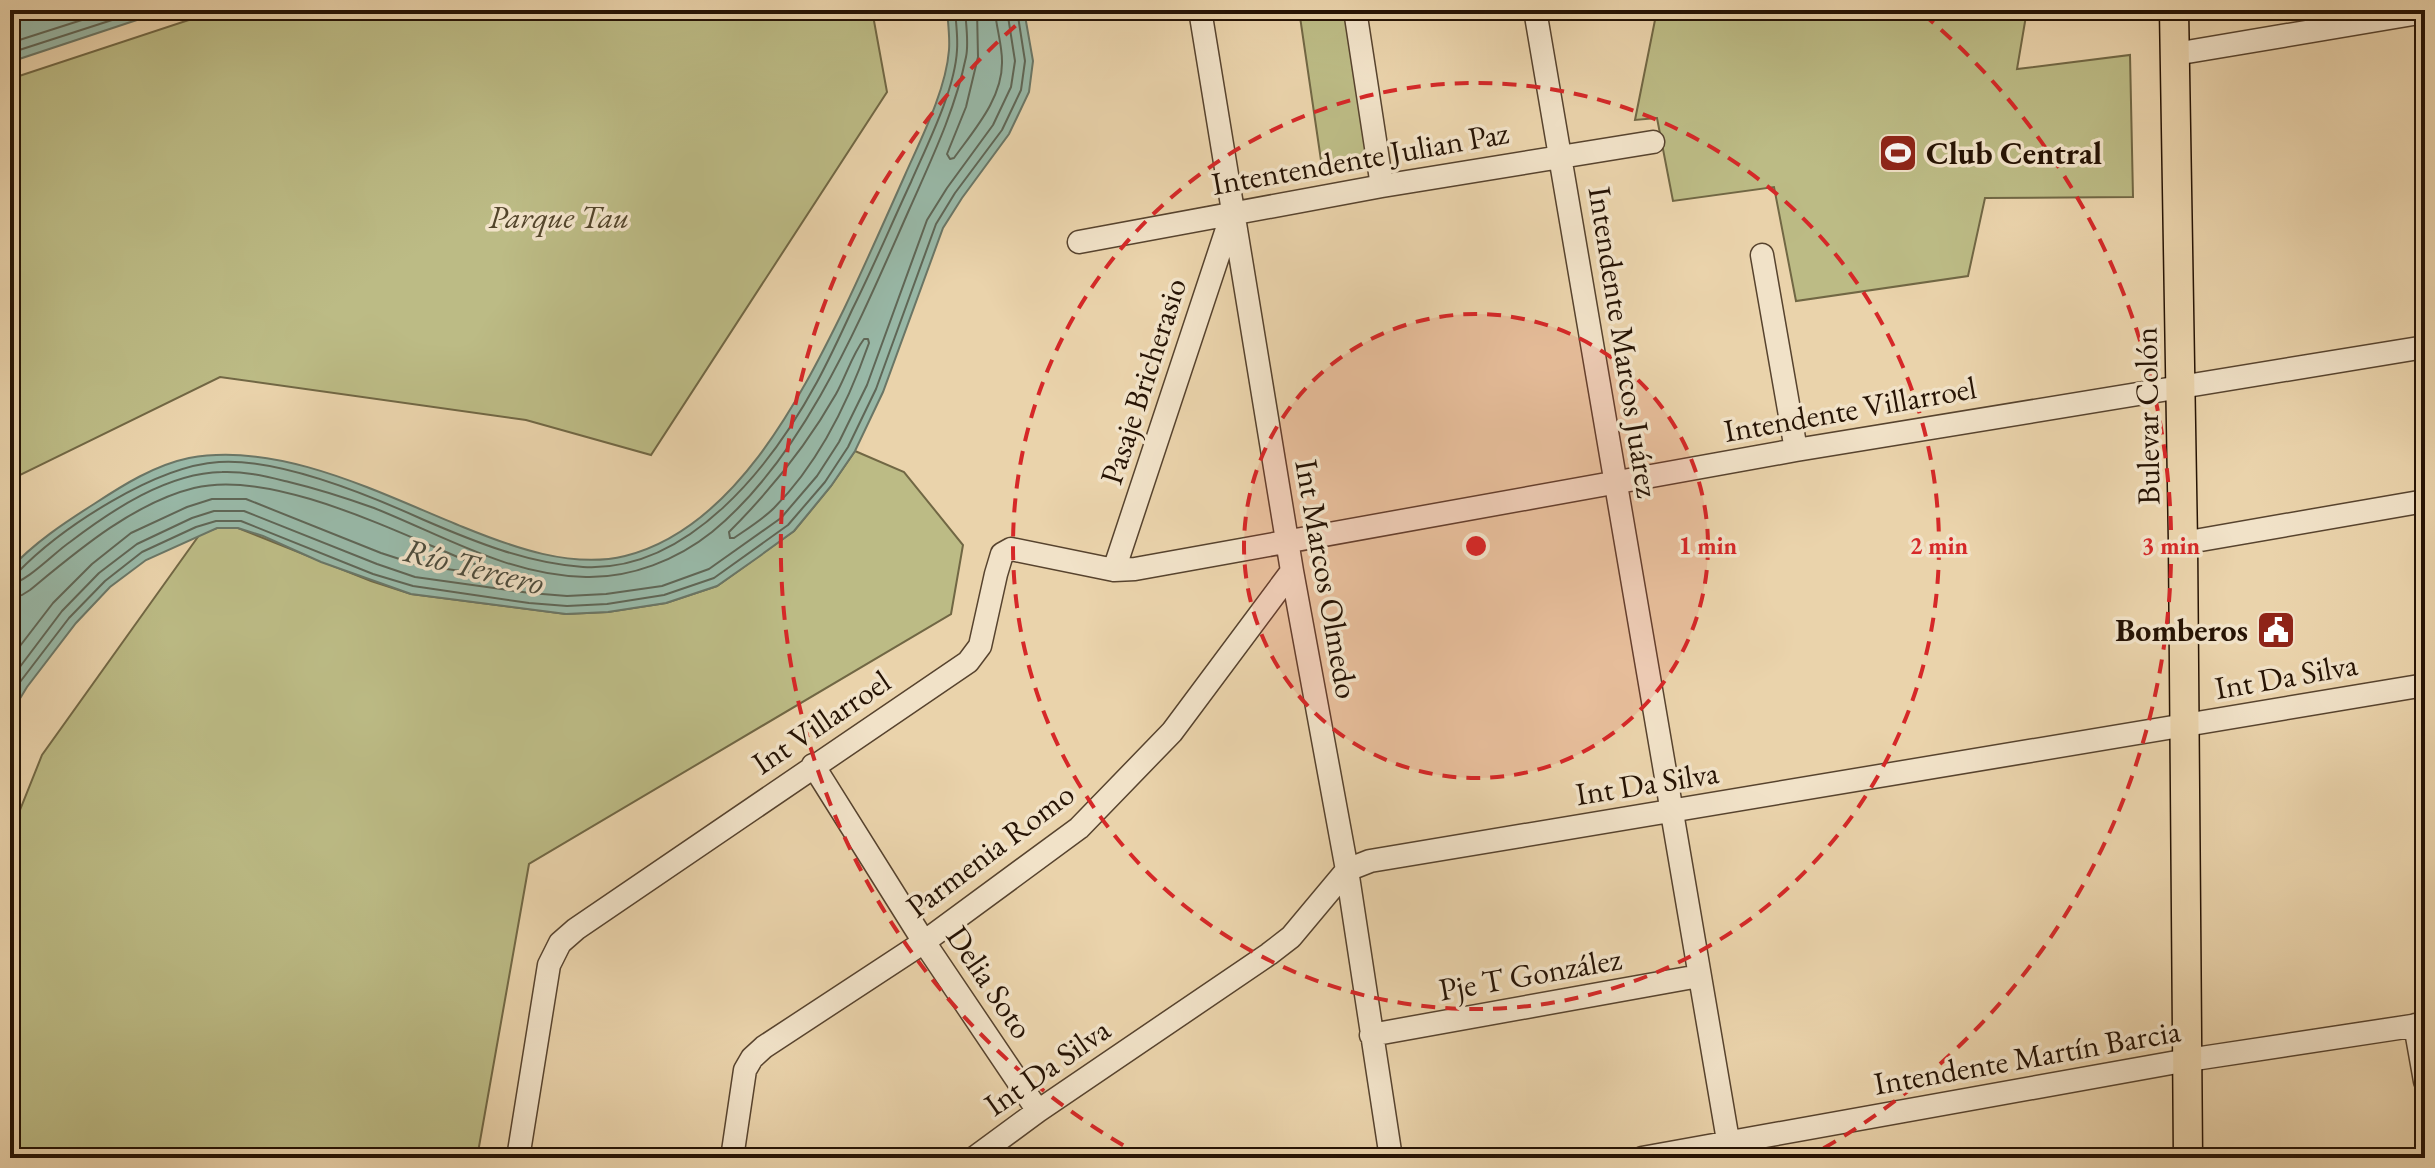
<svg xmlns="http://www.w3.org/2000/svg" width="2435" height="1168" viewBox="0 0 2435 1168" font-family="'EB Garamond',serif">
	<rect width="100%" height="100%" fill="#ead3ab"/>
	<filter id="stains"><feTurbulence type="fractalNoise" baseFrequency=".0025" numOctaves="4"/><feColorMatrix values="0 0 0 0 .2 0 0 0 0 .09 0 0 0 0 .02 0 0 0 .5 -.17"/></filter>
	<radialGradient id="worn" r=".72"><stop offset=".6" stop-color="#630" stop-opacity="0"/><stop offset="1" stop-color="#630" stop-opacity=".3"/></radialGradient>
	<path fill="#bcbb85" stroke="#716744" stroke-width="2" d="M219,10H872L887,92L651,455L526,420L220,377L10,480V79Z
		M1299,10H1345L1371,165L1323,174Z
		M1657,10H2027L2017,69L2130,55L2133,197L1985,198L1968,276L1796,301L1774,187L1673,201L1657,118L1635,120Z
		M855,451L904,472L963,545L951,614L529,864L477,1158H10V835L42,755L200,534L217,528H238L371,581L411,594L566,614L608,612L666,603L717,586L794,531L831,486Z"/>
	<path fill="#98b8a7" stroke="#6a7666" stroke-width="2" d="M10,10H167L10,62Z
		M947,10H1024L1033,61L1029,92L1009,134L962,198L943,228L883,392L855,451L831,486L794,531L757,558L717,586L666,603L608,612L566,614L411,594L321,562L263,536L238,528H217L146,560L110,587L76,623L27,687L10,715V569C34,543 64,523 94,504C123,485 155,465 189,458C281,441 381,494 463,527C512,547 572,569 625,556C733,529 799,401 844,309C865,265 885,220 905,175C921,139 946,90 949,50C950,37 948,23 947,10Z"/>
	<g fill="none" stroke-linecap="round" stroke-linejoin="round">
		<path stroke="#5f6656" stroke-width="2" d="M977,10L978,57L966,107L947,154L950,159L954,158C974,130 1003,98 1002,61C1002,44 996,27 995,10
			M10,43L113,10
			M10,53L143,10
			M864,339H868L869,343C848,403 819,463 774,508C763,519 747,529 734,538H730L729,532C770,491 807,445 836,394C846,376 852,355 864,339Z
			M10,574L18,572C62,527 155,466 219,462C279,458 369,495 424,520C475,542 527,563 583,567C689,573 772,465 817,382C830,358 841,334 852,310C873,268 891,225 911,182C927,145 955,90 957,50C958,37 956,23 955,10
			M10,584C26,583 55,552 70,542C112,510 167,473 222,472C245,471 268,477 289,482C318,489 346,498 374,508C442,535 510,576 586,577C631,578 677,560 712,532C805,456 861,318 909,210C931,160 955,111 966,57C969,43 966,25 965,10
			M10,596L22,595L30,590C76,552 133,503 194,488C273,468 402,535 477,565L479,569L475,573L418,565L381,553L246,499H212L187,507L131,533L92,564L53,603L10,659
			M10,680L62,611L99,573L137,544L192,518L214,511H244L377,564L415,577L530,593L567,596L606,594L662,586L709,569L781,518L817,476L839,442L867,385L927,220L947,188L993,125L1011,87L1015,61L1007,10
			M10,700L20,682L69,618L105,581L142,552L196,527L216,521H241L373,574L413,586L529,603L567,606L607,604L664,595L714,578L788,525L825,482L848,447L876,389L936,224L955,193L1002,130L1021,90L1025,61L1017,10"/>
		<defs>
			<path id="minor" d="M1200,10L1292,571L1347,870L1391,1158
				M1355,10L1382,186
				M1535,10L1731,1158
				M2175,54L2425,12
				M1079,242L1382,186L1653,142
				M1762,255L1796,450
				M2183,543L2425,501
				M1114,570L1231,217
				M813,765L924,942L1038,1111
				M2415,1025L2425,1081
				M1371,1035L1699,976
				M518,1158L549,965L560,943L576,929L968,662L980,646L996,574L1002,554L1011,549L1114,570L1135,569L1796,450L2425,347
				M732,1158L745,1070L752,1058L764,1047L924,942L1079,828L1172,732L1292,571
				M974,1158L1038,1111L1269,954L1291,937L1347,870L1370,861L2425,685
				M1642,1158L2188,1060L2425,1024"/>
			<path id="major" d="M2174,10L2183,543L2188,1158"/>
		</defs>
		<use href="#minor" stroke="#57432e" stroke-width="25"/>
		<use href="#major" stroke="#261304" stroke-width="31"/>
		<use href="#minor" stroke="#f1e2c8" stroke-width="22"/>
		<use href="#major" stroke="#ead3ab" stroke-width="28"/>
	</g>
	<circle cx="1476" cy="546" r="232" fill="#d62828" fill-opacity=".12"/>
	<g fill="none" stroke="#d62828" stroke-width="4" stroke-dasharray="14 10">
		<circle cx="1476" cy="546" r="232"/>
		<circle cx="1476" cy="546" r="463"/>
		<path d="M1144 1157A695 695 0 0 1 1029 14M1923 14A695 695 0 0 1 1808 1157"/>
	</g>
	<defs>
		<symbol id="stadium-square" viewBox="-11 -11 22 22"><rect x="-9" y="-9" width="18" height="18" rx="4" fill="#8f2418" stroke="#f1e2c8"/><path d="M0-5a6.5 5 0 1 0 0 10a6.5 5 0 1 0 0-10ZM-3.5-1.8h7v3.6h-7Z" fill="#fff"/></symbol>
		<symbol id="civic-square" viewBox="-11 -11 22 22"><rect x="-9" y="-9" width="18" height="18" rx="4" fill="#8f2418" stroke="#f1e2c8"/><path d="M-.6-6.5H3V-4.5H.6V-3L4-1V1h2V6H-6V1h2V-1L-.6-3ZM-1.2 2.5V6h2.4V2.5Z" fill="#fff"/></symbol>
	</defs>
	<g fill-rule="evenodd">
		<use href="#stadium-square" x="1876" y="131" width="44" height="44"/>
		<use href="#civic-square" x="2254" y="608" width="44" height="44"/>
	</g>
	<g text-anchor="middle" stroke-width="7" stroke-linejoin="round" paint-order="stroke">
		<g font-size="32" font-weight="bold" fill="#261304" stroke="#f1e2c8" text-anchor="start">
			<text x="1926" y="164">Club Central</text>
			<text x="2248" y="641" text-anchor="end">Bomberos</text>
		</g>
		<g font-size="32" fill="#261304" stroke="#f1e2c8">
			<text transform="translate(1360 158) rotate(-10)" y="11">Intentendente Julian Paz</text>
			<text transform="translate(1624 342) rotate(81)" y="11">Intendente Marcos Juárez</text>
			<text transform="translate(1143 381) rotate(-72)" y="11">Pasaje Bricherasio</text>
			<text transform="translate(1850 409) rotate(-10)" y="11">Intendente Villarroel</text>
			<text transform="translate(2147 416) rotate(-91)" y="11">Bulevar Colón</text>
			<text transform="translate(1327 579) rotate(80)" y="11">Int Marcos Olmedo</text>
			<text transform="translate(2286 676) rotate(-10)" y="11">Int Da Silva</text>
			<text transform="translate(821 722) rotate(-34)" y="11">Int Villarroel</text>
			<text transform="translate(1647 783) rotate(-9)" y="11">Int Da Silva</text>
			<text transform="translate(990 850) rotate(-37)" y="11">Parmenia Romo</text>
			<text transform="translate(1530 974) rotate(-10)" y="11">Pje T González</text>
			<text transform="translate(990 982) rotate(56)" y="11">Delia Soto</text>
			<text transform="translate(2027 1057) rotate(-10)" y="11">Intendente Martín Barcia</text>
			<text transform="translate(1047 1067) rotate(-35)" y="11">Int Da Silva</text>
		</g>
		<g font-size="32" font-style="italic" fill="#53452b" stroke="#f1e2c8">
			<text x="559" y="228">Parque Tau</text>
		</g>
		<g font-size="34" font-style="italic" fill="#4e4d3d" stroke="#f1e2c8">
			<text transform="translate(474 566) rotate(14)" y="12">Río Tercero</text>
		</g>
	</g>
	<circle cx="1476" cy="546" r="12" fill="#d62828" stroke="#f1e2c8" stroke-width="4"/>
	<g font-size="24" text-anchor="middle" font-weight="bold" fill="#d62828" stroke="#f1e2c8" stroke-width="7" stroke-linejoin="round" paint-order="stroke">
		<text x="1708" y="554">1 min</text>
		<text x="1939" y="554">2 min</text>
		<text x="2171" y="554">3 min</text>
	</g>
	<rect width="2435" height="1168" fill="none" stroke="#ead3ab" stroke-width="40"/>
	<rect x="12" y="12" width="2411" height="1144" fill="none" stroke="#261304" stroke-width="4"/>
	<rect x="20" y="20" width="2395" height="1128" fill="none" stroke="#261304" stroke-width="2"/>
	<rect width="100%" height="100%" filter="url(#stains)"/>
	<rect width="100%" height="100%" fill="url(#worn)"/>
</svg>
